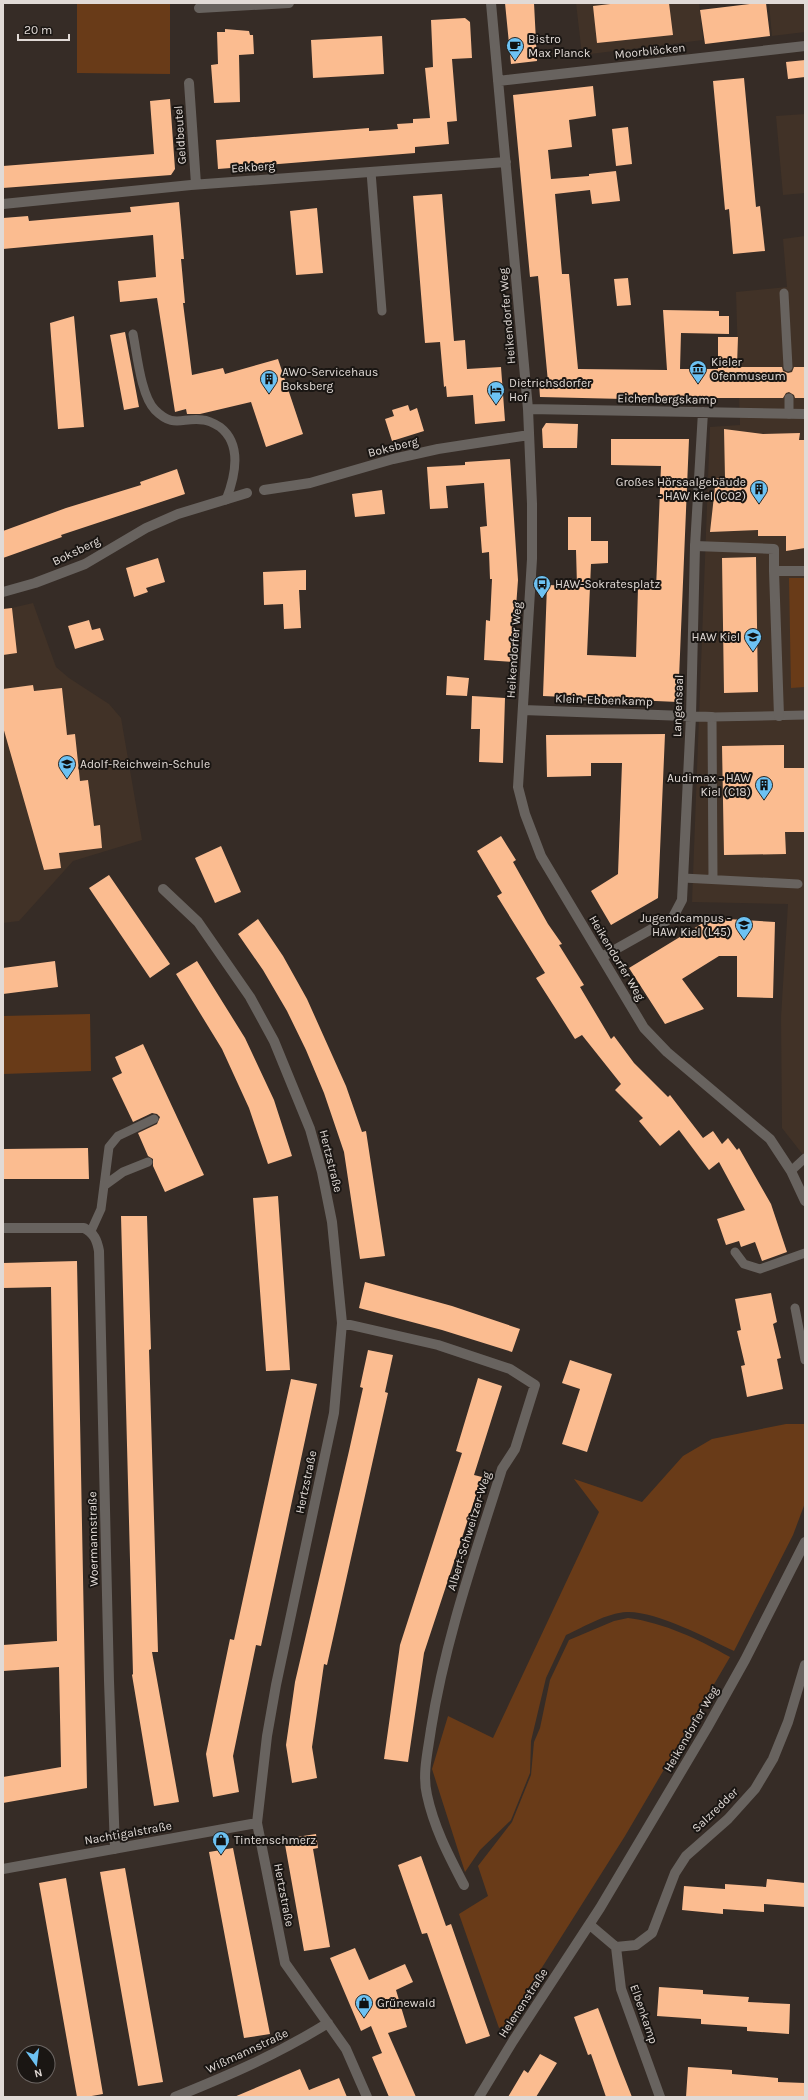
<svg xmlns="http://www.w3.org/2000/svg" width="808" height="2100" viewBox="0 0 808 2100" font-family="Karla,sans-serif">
	<rect width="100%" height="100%" fill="#362c26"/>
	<path fill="#413227" d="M576,3H699L703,40L582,55Z
		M769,3H805V32L772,36Z
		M805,114V193L783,195L776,116Z
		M805,236V1156H804L782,1128L781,1017L788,904L692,902L710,427L740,425L736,292L787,287L783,239Z
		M33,603L56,667L69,678L109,704L121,718L142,840L73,861L19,921L3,923V610Z"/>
	<path fill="#693b18" d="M77,3H170V74L77,73Z
		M789,578H805V687L791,688Z
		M90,1014L91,1071L3,1074V1016Z
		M786,1424H805V1503L793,1535L734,1651C707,1638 656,1611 627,1612C606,1613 584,1627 566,1635L546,1678L531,1741L530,1773L511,1820L480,1850L465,1872L432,1769L448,1716L493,1738L599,1512L574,1479L642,1502L683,1456L712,1439Z
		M628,1618C665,1623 698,1639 730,1657L625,1836L505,2026L499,2028L459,1914L488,1896L478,1866L512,1822L531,1775L534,1742L540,1728L550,1680L569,1640L614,1621Z"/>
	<path fill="#fbbc90" d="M505,3H534L537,61L511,64Z
		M619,3H669L673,35L597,43L593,6Z
		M758,3H766L770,36L705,44L700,10Z
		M465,18L470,22L472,58L452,59L457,121L447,122L449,144L415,147V153L218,169L216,140L369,128V131L398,129L397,124L413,123V119L430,118L425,68L433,67L431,20Z
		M225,29L249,31L250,35H253L254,54L239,55L240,102L214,103L211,65L218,64L217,32H225Z
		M382,36L384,74L313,78L311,40Z
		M805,60V77L788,79L786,62Z
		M744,78L756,207L760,206L765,251L733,254L729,209L725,210L713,81Z
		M593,86L596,116L569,120L572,147L548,150L551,179L589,176V174L616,171L620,201L592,204L590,190L555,194L562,274H569L578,369L667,370L663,310L719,311V316H729V334L681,333L680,369H718V337H738L737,367H782L783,371L788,373L792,372L794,367H805V398H795L794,395L789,392L786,393L783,398H666V400L540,397L539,383L548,382L538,276L530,277L513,95Z
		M170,99L175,169L171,175L3,188V166L154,154L150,101Z
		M628,127L632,164L616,166L612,129Z
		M442,194L454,341L465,340L467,369L501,367L505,421L475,424L473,395L447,397L446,386L444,387L440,342L425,343L413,196Z
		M179,202L184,259H181L185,303H183L192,375L223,368L225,374L278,359L303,434L266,447L251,402L200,414H187L186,409L175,412L157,298L120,302L118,281L156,277L153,235L3,249V218L28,216L29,221L131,212L130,207Z
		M317,208L323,273L296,275L290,211Z
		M628,278L631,305L617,306L614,279Z
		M74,316L84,427L58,429L50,323Z
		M125,332L139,407L124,410L110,335Z
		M408,405L410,411L417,408L424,431L392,441L385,419L394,416L392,410Z
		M546,423L578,424L577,448H543L542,429Z
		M724,429L763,434L800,433L799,440H805V548L786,551V536H758V530L710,532L716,478H725Z
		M611,439H689L678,702L543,696L547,585L577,586L576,550H568V517H591V541H608V563L591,564L587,655L636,657L638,588L656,589L661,466L611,465Z
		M510,459L518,580L512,662L484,660L486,620L490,621L492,579H490L489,552L482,553L480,527L487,526L484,483L446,486L448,508L430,509L427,467L465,465V462Z
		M177,469L185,494L61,535L62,537L3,558V531L66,508L141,485L140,482Z
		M382,490L385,514L355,517L352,494Z
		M756,557L758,692L724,693L722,558Z
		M158,558L165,582L146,588L148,592L134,597L126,568Z
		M306,570V590H299L301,628L284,629L283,604L264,605L263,572Z
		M12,608L17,653L3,655V609Z
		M89,620L92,630L100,628L104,640L75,649L68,626Z
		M447,676L469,678L467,696L446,695Z
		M33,685L34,691L62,688L67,735L75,734L80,781L88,780L94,826L100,825L102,848L59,853L61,868L44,870L3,727V689Z
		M472,696L505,698L503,763L479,762L480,729H471Z
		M665,734L658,898L611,925L591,891L618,874L622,763H591V776L547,777L546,735Z
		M784,745V768H805V832H785L786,854L724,855L722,746Z
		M501,836L516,860L513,862L548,924L562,944L559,945L584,985L580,987L611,1039L614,1036L634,1063L668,1097L670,1095L703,1138L713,1131L722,1144L728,1138L737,1150L739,1148L771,1204L787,1252L762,1261L755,1242L741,1247L739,1241L726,1245L717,1219L745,1210L719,1162L709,1170L679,1130L660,1146L639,1121L643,1118L615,1090L621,1084L582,1035L575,1039L536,978L545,973L497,896L502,893L477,851Z
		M221,846L241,892L215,903L195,858Z
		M109,875L170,964L150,978L89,888Z
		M711,918L775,922L773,998L737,997V956H719L682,979L704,1009L665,1024L629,968Z
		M258,919L283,956L307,999L346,1086L362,1132L366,1131L385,1256L360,1259L344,1152L324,1093L306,1050L287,1011L263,970L238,934Z
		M55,961L58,987L3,994V968Z
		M197,961L245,1038L274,1100L292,1156L268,1164L249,1108L222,1049L176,974Z
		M143,1044L204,1175L165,1192L153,1166V1159L148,1156L138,1133L157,1124L160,1117L157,1114L152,1113L133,1122L112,1078L122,1073L115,1057Z
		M88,1148L89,1179H3V1149Z
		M278,1196L290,1370L266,1371L253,1198Z
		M121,1216H147L151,1349L149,1350L158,1652H152L179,1802L154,1806L132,1675L133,1674Z
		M77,1261L87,1788L3,1803V1777L61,1767L59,1667L3,1671V1645L57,1641L51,1287L3,1288V1263Z
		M365,1282L452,1306L520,1329L512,1352L442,1330L359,1308Z
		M771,1293L777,1322L773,1324L781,1358L777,1359L783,1389L747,1397L741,1366L745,1365L737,1331L741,1330L735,1299Z
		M368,1350L393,1355L385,1392L388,1393L327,1665L324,1664L312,1747L317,1778L292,1783L286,1745L295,1682L349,1451L363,1388L360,1387Z
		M570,1360L612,1374L587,1452L562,1444L580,1389L562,1383Z
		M478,1378L502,1386L474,1475L482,1477L424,1653L408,1762L384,1759L400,1645L462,1453L456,1451Z
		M291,1379L317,1384L261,1646L256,1645L233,1756L239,1792L213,1797L206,1754L230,1639L234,1640Z
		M316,1834L318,1848L313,1849L330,1947L304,1951L284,1839Z
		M233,1848L270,2034L244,2038L209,1852Z
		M421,1856L446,1926L451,1924L490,2036L466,2044L427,1933L422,1934L398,1865Z
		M125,1868L163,2082L138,2086L100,1872Z
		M66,1878L103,2094L86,2097H77L39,1883Z
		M767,1879L805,1883V1907L764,1904V1912L723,1909V1914L682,1910L684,1886L725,1889V1884L766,1887Z
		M355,1948L369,1980L405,1964L413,1982L396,1990L407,2027L388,2033L416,2097H389L372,2057L382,2053L371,2026L361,2031L330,1958Z
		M659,1987L703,1990V1994L749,1997L748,2002L790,2004L789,2034L747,2031V2027L701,2024V2019L657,2016Z
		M598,2008L619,2064L632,2097H606L591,2054L588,2055L574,2017Z
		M540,2054L557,2063L536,2097H508L524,2070L528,2073Z
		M688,2067L732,2070V2074L778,2078V2082L805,2083V2097H686Z
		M300,2069L309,2090L339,2078L347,2097H234Z"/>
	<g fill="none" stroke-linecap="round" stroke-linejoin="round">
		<path stroke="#68635f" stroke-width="9" d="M371,172L382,311
			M784,293L788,367
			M133,334C137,354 141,396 155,410C174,429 182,417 203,420C208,420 215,424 220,427C243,445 235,477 226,500
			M789,398V414
			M683,878L798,884
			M713,879L712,717L805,715
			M791,1171L805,1158
			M105,1185L123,1172L148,1162
			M91,1231L101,1209L109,1147L118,1136L154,1119
			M735,1252L744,1264L760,1269L805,1253
			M795,1308L805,1360"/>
		<path stroke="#68635f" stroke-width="10" d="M695,546L774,549V571H805
			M774,571L779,716"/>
		<path stroke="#68635f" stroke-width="10" d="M491,3L528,409L532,504V559L518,787L525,814L541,856L644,1028L667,1052L770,1139L791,1171L805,1201
			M199,8L289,3
			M498,81L805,46
			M189,83L196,184
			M3,204L191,185L506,162
			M528,409L805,414
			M264,490L310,483L393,459L438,449L529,435
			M3,592L35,583L85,564L146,528L178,514L247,493
			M523,710L712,717
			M163,889L198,922L250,997L274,1041L310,1129L322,1172L332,1222L342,1323L334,1413L276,1685L267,1736L257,1823L285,1963L346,2049L367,2097
			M602,957L673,917L682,900L691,716L695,546L703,412
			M3,1228H84C94,1233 97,1240 99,1251L109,1681L115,1849
			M342,1323L438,1345L510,1369L535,1385L515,1449L502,1469C475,1555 445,1640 431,1729C428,1751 422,1774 427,1795C434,1828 449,1856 464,1885
			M3,1869L257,1823
			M590,1925L616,1947L621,1989L660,2097
			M616,1947L636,1945L652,1933L675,1873L686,1856L728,1819L755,1789L773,1759L788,1722L805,1665
			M175,2097C230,2075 278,2054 328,2023
			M479,2097L513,2041L600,1908L707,1728L745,1660L805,1542"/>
	</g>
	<defs>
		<symbol id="cafe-pin" viewBox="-11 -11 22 30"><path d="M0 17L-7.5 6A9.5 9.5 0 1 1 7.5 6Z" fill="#6dc2f3" stroke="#1a1613"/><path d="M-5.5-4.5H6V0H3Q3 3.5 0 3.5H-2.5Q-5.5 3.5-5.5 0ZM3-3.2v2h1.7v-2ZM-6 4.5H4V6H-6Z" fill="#111"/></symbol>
		<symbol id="museum-pin" viewBox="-11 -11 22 30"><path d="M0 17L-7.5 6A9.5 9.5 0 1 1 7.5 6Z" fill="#6dc2f3" stroke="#1a1613"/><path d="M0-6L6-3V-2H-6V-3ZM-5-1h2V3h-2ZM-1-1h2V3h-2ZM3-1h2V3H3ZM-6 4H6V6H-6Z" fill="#111"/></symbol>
		<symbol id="building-pin" viewBox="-11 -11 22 30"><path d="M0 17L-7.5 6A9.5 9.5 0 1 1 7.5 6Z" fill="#6dc2f3" stroke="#1a1613"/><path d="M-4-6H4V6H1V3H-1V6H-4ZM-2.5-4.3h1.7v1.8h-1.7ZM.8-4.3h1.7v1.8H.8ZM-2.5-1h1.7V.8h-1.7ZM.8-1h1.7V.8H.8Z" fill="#111"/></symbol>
		<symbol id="hotel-pin" viewBox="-11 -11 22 30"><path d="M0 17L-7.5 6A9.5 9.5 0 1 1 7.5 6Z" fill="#6dc2f3" stroke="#1a1613"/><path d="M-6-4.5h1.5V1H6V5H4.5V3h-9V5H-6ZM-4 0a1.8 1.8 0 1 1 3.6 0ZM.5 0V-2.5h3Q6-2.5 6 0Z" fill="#111"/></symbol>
		<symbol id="bus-pin" viewBox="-11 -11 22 30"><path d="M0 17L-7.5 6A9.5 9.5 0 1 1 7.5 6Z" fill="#6dc2f3" stroke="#1a1613"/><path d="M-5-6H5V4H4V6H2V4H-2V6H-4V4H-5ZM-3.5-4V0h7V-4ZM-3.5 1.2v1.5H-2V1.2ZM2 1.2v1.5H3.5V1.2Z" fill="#111"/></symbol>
		<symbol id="university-pin" viewBox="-11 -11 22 30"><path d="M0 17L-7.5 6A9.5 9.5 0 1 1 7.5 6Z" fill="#6dc2f3" stroke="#1a1613"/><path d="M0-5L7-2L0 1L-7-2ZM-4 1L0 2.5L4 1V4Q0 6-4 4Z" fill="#111"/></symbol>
		<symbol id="school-pin" viewBox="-11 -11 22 30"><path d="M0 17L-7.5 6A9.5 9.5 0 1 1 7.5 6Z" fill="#6dc2f3" stroke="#1a1613"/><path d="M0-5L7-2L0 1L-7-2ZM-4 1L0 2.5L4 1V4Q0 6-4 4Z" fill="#111"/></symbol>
		<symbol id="shop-pin" viewBox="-11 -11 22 30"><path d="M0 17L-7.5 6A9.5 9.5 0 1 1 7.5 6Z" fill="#6dc2f3" stroke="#1a1613"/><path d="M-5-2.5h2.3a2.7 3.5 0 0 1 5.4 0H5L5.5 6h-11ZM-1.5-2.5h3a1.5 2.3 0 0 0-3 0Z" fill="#111"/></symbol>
	</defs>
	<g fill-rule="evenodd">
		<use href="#cafe-pin" x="505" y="36" width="20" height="27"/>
		<use href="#museum-pin" x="688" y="359" width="20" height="27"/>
		<use href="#building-pin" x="259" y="369" width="20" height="27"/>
		<use href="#hotel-pin" x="486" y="380" width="20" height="27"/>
		<use href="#building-pin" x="749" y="479" width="20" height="27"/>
		<use href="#bus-pin" x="532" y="574" width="20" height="27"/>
		<use href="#university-pin" x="743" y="627" width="20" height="27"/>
		<use href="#school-pin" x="57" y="754" width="20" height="27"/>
		<use href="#building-pin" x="754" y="775" width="20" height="27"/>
		<use href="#university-pin" x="734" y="915" width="20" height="27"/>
		<use href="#shop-pin" x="211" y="1830" width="20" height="27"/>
		<use href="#shop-pin" x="354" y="1993" width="20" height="27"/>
	</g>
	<g text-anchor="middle" stroke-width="4" stroke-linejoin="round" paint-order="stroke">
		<g font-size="12" fill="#e1dad6" stroke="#1a1613" text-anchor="start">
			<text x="528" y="43">Bistro<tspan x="528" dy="14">Max Planck</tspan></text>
			<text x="711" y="366">Kieler<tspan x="711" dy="14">Ofenmuseum</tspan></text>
			<text x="282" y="376">AWO-Servicehaus<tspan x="282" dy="14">Boksberg</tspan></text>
			<text x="509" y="387">Dietrichsdorfer<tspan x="509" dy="14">Hof</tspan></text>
			<text x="746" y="486" text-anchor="end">Großes Hörsaalgebäude<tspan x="746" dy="14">- HAW Kiel (C02)</tspan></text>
			<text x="555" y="588">HAW-Sokratesplatz</text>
			<text x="740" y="641" text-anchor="end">HAW Kiel</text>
			<text x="80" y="768">Adolf-Reichwein-Schule</text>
			<text x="751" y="782" text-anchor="end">Audimax - HAW<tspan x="751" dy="14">Kiel (C18)</tspan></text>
			<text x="731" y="922" text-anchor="end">Jugendcampus -<tspan x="731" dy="14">HAW Kiel (L45)</tspan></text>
			<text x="234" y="1844">Tintenschmerz</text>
			<text x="377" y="2007">Grünewald</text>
		</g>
		<g font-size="12" fill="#e1dad6" stroke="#1a1613">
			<text transform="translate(650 51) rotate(-6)" y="4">Moorblöcken</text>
			<text transform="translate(180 135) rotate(-94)" y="4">Geldbeutel</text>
			<text transform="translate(253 167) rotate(-4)" y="4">Eekberg</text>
			<text transform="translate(507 316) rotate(-95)" y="4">Heikendorfer Weg</text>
			<text transform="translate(667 399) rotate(1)" y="4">Eichenbergskamp</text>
			<text transform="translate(393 447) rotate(-14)" y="4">Boksberg</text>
			<text transform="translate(76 551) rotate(-26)" y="4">Boksberg</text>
			<text transform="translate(514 650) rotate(-86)" y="4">Heikendorfer Weg</text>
			<text transform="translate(604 700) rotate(2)" y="4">Klein-Ebbenkamp</text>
			<text transform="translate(678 706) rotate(-88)" y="4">Langensaal</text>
			<text transform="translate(617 958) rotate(59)" y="4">Heikendorfer Weg</text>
			<text transform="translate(331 1161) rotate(76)" y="4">Hertzstraße</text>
			<text transform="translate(306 1482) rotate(-78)" y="4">Hertzstraße</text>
			<text transform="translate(469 1531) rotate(-73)" y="4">Albert-Schweitzer-Weg</text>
			<text transform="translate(93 1539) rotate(-91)" y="4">Woermannstraße</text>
			<text transform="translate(691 1729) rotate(-60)" y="4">Heikendorfer Weg</text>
			<text transform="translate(715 1810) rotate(-44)" y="4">Salzredder</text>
			<text transform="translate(128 1833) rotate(-10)" y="4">Nachtigalstraße</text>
			<text transform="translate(284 1895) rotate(79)" y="4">Hertzstraße</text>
			<text transform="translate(523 2003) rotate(-57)" y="4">Helenenstraße</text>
			<text transform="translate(644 2014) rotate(71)" y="4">Elbenkamp</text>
			<text transform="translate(247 2051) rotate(-25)" y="4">Wißmannstraße</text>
		</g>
	</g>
	<rect width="808" height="2100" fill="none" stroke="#e1dad6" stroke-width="8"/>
	<g transform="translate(36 2064) rotate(166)"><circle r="19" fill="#1a1613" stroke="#6a6461"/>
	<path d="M0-3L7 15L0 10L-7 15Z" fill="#6dc2f3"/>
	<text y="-6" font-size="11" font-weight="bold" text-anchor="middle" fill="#e1dad6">N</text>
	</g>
	<path d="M18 34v6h51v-6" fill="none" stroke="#e1dad6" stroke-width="2"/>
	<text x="24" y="34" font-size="12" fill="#e1dad6" stroke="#1a1613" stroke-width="3" paint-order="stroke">20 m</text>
</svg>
